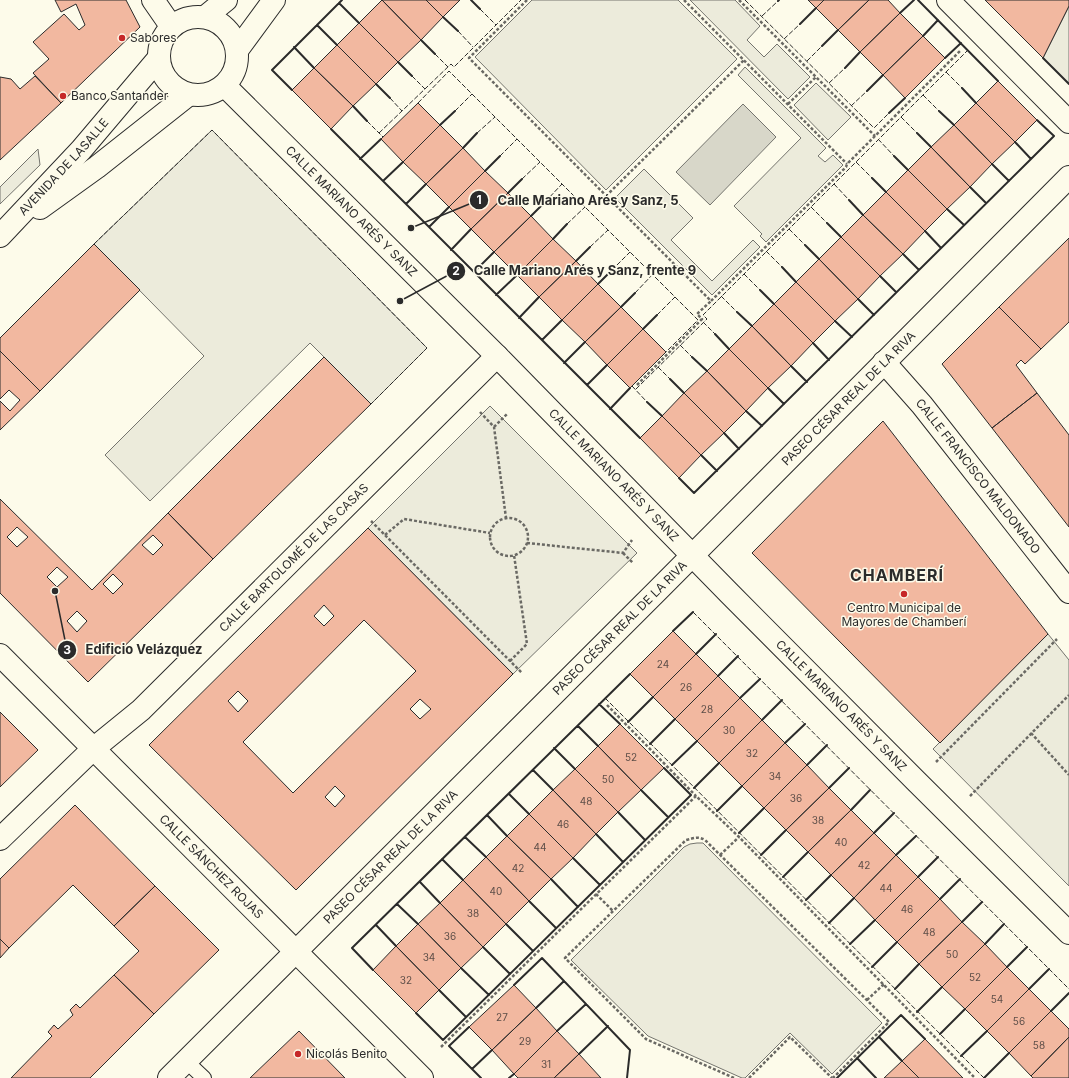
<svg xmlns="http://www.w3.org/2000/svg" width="1069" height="1078" viewBox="0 0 1069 1078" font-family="Inter,sans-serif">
	<rect width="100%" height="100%" fill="#fdfbea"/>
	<path fill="#ecebdb" stroke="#74746e" d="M532,0H678L737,59L606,190L475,57Z
		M690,0H735L760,26L747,40L764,57L777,44L810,77L788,99Z
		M1069,6V84L1043,58Z
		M745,67L826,148L818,156L825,162L833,155L843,165L766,242L760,236L762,234L734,206L801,138L738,75Z
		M816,83L851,117L828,140L794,105Z
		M212,130L427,348L371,404L310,343L150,501L105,455L204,356L94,244Z
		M38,149L40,165L0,204V187Z
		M644,169L693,218L671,240L712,281L753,240L760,247L712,295L615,198Z
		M490,406L637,553L513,674L368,528Z
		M1048,634L1069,660V886L933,749Z
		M697,843H703L882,1023L832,1074L790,1033L745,1078H742L648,1036L571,960L684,847L690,844Z"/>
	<path fill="#d8d7c9" stroke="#74746e" d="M743,104L776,137L710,205L676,172Z"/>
	<path fill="#f2b8a0" stroke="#2b2b2b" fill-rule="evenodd" d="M55,0H126L140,27L61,103L33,73L49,59L33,42L64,14L79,30L85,25L76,4L61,12Z
		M382,0L421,40L398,62L359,23Z
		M382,0H426L443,17L421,40Z
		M426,0H460L443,17Z
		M808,0H824L816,8Z
		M824,0H869L838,30L816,8Z
		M869,0H888L900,13L860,52L838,30Z
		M985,0H1069V6L1043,58Z
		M900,13L923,36L883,75L860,52Z
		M359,23L398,62L376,84L337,45Z
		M923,36L945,58L905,98L883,75Z
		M337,45L376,84L353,106L314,68Z
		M314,68L353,106L331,129L292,90Z
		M35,76L61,103L0,160V77L11,79L20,89Z
		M998,81L1037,120L1015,142L976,103Z
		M418,103L440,125L403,162L381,139Z
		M976,103L1015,142L992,164L954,125Z
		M440,125L463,148L426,184L403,162Z
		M954,125L992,164L970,187L931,147Z
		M931,147L970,187L947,209L908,170Z
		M463,148L485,171L449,207L426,184Z
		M908,170L947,209L925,231L886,192Z
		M485,171L508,193L471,229L449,207Z
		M886,192L925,231L903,254L863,215Z
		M508,193L531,216L494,252L471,229Z
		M863,215L903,254L880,276L841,237Z
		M531,216L553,239L517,275L494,252Z
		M841,237L880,276L858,299L819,259Z
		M1069,238V322L1041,349L999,307Z
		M553,239L576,261L539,297L517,275Z
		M94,244L140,290L40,391L0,351V338Z
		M819,259L858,299L835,321L796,282Z
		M576,261L598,284L562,320L539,297Z
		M796,282L835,321L813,343L774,304Z
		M598,284L621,307L585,342L562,320Z
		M774,304L813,343L791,366L752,326Z
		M621,307L643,329L607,365L585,342Z
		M999,307L1041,349L1025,364L1021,360L1016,365L1037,393L992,428L942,364Z
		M752,326L791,366L768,388L729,349Z
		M643,329L666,352L630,388L607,365Z
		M729,349L768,388L746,411L707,371Z
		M0,351L40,391L0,430V401L10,411L20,400L9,390L0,399Z
		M324,357L371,404L213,559L168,513Z
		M707,371L746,411L724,433L684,393Z
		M684,393L724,433L701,455L662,416Z
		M1037,393L1069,435V527L992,428Z
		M662,416L701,455L679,478L640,438Z
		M883,421L1048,634L940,743L752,553Z
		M0,499L92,590L168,513L213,559L88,682L0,593ZM17,527L28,537L17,547L7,537ZM153,535L163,545L153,555L142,545ZM57,567L68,577L57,587L47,577ZM113,574L123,584L113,594L103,584ZM77,611L87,621L77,632L67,621Z
		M368,528L513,674L296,890L149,745ZM324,605L334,616L324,626L314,616ZM364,620L416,671L293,793L243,742ZM238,691L248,701L238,712L228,701ZM420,699L431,709L420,719L410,709ZM335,786L345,796L335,807L325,797Z
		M673,631L696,654L653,697L630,674Z
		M696,654L718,676L675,719L653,697Z
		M718,676L740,698L697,741L675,719Z
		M740,698L762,720L719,763L697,741Z
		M0,712L38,750L0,787Z
		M762,720L785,743L742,786L719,763Z
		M620,724L664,768L641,790L598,746Z
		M785,743L807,765L764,808L742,786Z
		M598,746L641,790L618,812L575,769Z
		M807,765L829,788L786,830L764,808Z
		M575,769L618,812L596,834L553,790Z
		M829,788L851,810L808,852L786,830Z
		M553,790L596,834L573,858L529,814Z
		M75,805L155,886L114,926L73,885L9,948L0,939V879Z
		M851,810L874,833L831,875L808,852Z
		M529,814L573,858L551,879L507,836Z
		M874,833L896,855L854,898L831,875Z
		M507,836L551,879L529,901L486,857Z
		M896,855L918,877L875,920L854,898Z
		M486,857L529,901L506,924L463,880Z
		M918,877L940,899L897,942L875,920Z
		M463,880L506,924L483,947L440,903Z
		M155,886L219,950L154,1014L114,975L139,951L114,926Z
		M940,899L962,922L919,964L897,942Z
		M440,903L483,947L461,968L418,924Z
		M962,922L985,944L942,987L919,964Z
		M418,924L461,968L439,990L396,946Z
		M0,939L9,948L0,958Z
		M985,944L1007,967L965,1009L942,987Z
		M396,946L439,990L416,1013L373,970Z
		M1007,967L1029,989L987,1031L965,1009Z
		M114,975L154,1014L90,1078H11L52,1036L48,1032L54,1025L58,1029L73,1015L70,1010L76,1004L80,1008Z
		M514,985L536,1008L492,1050L469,1027Z
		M1029,989L1051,1011L1009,1053L987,1031Z
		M536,1008L557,1031L514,1074L492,1050Z
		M1051,1011L1069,1029V1037L1031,1076L1009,1053Z
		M299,1031L345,1078H250Z
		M557,1031L579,1054L554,1078H518L514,1074Z
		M1069,1037V1078H1033L1031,1076Z
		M925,1039L963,1078H919L902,1061Z
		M579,1054L601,1078H554Z
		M902,1061L919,1078H884Z"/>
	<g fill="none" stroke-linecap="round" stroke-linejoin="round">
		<defs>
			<path id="service" d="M186,1061L204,1078"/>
			<g id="minor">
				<path d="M153,0L171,26"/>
				<path d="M948,0L1069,122"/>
				<path id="s1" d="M225,86L497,356L730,594L916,781L1069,933"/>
				<path id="s2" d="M884,362L922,405L1069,592"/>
				<path id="s3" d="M0,655L422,1078"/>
				<path id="s4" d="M0,839L93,749L141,710L497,356"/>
				<path id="s5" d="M169,1078L658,590L1069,177"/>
			</g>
			<g id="trunk">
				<circle cx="198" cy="56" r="39"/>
				<path d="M205,17L226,0"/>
				<path d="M238,49L274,0"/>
				<path d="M40,208L97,167L188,95"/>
				<path id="s6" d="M0,236L81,150L158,59"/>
			</g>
		</defs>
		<use href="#service" stroke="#2b2b2b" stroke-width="16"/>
		<use href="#minor" stroke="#2b2b2b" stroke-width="24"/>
		<use href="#trunk" stroke="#2b2b2b" stroke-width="24"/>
		<path stroke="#6a6964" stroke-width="2.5" stroke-dasharray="3 2" stroke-linecap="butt" d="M527,0L469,58L711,301L846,167L847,164L960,51
			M684,0L847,164
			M739,0L875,136
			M788,104L816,77
			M606,196L744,60
			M637,385L702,319L697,314L711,301
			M480,412L494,427L506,518
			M494,427L508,413
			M490 537a19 19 0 1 1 38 0a19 19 0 1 1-38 0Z
			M371,521L522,673
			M385,535L404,519L490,533
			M527,543L623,553L632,540
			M623,553L633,563
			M510,661L527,644L514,555
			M607,705L696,796
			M1031,733L1069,775
			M936,762L1057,639
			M970,796L1069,695
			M720,855L739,837
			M596,894L613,911
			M867,1000L884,984
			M441,1047L696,796L739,837L975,1078
			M734,1078L646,1039L565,958L686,840C694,838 698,836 705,840L889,1022L833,1078
			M749,1078L790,1037L832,1078"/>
		<use href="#service" stroke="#fdfbea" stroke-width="14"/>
		<use href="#minor" stroke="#fdfbea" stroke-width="22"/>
		<use href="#trunk" stroke="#fdfbea" stroke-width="22"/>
		<path stroke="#2b2b2b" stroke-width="1" stroke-dasharray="5 2" stroke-linecap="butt" d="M745,0L874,128L889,113
			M480,9L496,25
			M762,16L778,1
			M458,31L473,47
			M784,39L800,24
			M435,54L448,67
			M807,61L822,46
			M946,72L962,88
			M412,76L425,89
			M829,83L845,68
			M923,95L939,111
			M390,98L402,111
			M418,103L449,71L698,320L666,352
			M851,106L867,91
			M455,111L472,94
			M901,117L917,133
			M367,121L383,137
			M379,133L451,64L454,67L521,0
			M477,133L495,117
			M878,139L894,156
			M500,156L517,139
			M856,162L872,178
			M522,179L540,162
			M834,184L849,200
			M545,202L562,184
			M811,207L827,223
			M567,224L585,207
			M789,229L805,245
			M94,244L212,130L427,348L371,404
			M590,247L608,230
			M766,251L782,267
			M612,270L630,252
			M744,274L760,290
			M635,293L653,274
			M721,296L737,312
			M657,315L675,297
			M703,322L715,334
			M680,345L692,357
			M658,367L670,379
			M632,386L647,402
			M636,389L707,319L703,315L968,50
			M693,612L1069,989
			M605,698L984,1078"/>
		<path stroke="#2b2b2b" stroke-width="2" d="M471,0L480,9
			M918,0L998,81
			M778,1L779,0
			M339,3L359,23
			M900,13L914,0
			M443,17L458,31
			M800,24L816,8
			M317,25L337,45
			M923,36L938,20
			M421,40L435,54
			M822,46L838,30
			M294,47L314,68
			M945,58L961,43
			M1043,58L1069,84
			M398,62L412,76
			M845,68L860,52
			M376,84L390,98
			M962,88L976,103
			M292,90L272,70L342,0
			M867,91L883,75
			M353,106L367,121
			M939,111L954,125
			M889,113L905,98
			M440,125L455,111
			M331,129L640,438
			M917,133L931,147
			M1015,142L1031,159
			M463,148L477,133
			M894,156L908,170
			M360,159L381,139
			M992,164L1009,181
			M485,171L500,156
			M872,178L886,192
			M383,181L403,162
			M970,187L986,203
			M508,193L522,179
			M849,200L863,215
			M406,204L426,184
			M947,209L964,225
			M531,216L545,202
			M827,223L841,237
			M429,227L449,207
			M925,231L941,248
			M553,239L567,224
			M805,245L819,259
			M451,250L471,229
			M903,254L919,270
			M576,261L590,247
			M782,267L796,282
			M474,272L494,252
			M880,276L896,292
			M598,284L612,270
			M760,290L774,304
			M496,295L517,275
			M858,299L874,315
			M621,307L635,293
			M737,312L752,326
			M519,318L539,297
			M835,321L852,337
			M643,329L657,315
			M715,334L729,349
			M542,340L562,320
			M813,343L829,360
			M692,357L707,371
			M564,363L585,342
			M791,366L807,382
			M670,379L684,393
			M587,385L607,365
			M768,388L784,404
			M647,402L662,416
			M610,409L630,388
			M746,411L762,426
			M724,433L739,449
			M701,455L717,471
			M679,478L694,493L1031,159L1054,136L1037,120
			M673,631L693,612
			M696,654L716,634
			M718,676L738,656
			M740,698L760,679
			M599,704L620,724
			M762,720L782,700
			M628,722L653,697
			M578,726L598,746
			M785,743L805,724
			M650,744L675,719
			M554,748L575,769
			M672,765L697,741
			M807,765L827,745
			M533,770L553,790
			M694,788L719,763
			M829,788L849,768
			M641,790L668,817
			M509,794L529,814
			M851,810L870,790
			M717,811L742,786
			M618,812L645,840
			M487,815L507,836
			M739,833L764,808
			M874,833L894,813
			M596,834L623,862
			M465,837L486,857
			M761,855L786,830
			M896,855L916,836
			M573,858L600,885
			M442,859L463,880
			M783,877L808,852
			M918,877L938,857
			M551,879L578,907
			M420,882L440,903
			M940,899L960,879
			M806,900L831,875
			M529,901L556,928
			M397,904L418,924
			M962,922L982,902
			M829,923L854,898
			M506,924L533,951
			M376,925L396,946
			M850,944L875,920
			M985,944L1004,924
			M483,947L510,974
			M872,967L897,942
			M1007,967L1027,947
			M461,968L489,995
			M373,970L352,948L630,674
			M514,985L542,958L630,1050L627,1078
			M895,989L919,964
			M1029,989L1049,969
			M439,990L466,1017
			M536,1008L564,981
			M1051,1011L1069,993
			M917,1012L942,987
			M416,1013L443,1040L691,795L664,768
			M469,1027L449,1046L481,1078
			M557,1031L586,1004
			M940,1034L965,1009
			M879,1037L902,1061
			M579,1054L608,1026
			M961,1056L987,1031
			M857,1058L876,1078
			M472,1069L492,1050
			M509,1078L514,1074
			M837,1078L901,1015L925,1039
			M984,1078L1009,1053"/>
	</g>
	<g fill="#c62828" stroke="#fdfbea" stroke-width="1.5">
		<circle cx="122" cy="38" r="4"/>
		<circle cx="63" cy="96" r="4"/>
		<circle cx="904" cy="594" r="4"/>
		<circle cx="298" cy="1054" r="4"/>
	</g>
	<g text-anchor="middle" stroke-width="3" stroke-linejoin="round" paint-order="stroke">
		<g font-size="10" fill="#5d4e48">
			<text x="663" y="668">24</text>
			<text x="686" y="691">26</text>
			<text x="707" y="713">28</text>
			<text x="729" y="734">30</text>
			<text x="752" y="757">32</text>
			<text x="631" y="761">52</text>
			<text x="775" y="780">34</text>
			<text x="608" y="783">50</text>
			<text x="796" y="802">36</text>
			<text x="586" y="805">48</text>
			<text x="818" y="824">38</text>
			<text x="563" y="828">46</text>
			<text x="841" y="846">40</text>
			<text x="540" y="851">44</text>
			<text x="864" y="869">42</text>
			<text x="518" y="872">42</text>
			<text x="886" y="892">44</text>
			<text x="496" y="895">40</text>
			<text x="907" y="913">46</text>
			<text x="473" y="917">38</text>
			<text x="929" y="936">48</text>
			<text x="450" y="940">36</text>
			<text x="952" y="958">50</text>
			<text x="429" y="961">34</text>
			<text x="975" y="981">52</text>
			<text x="406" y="984">32</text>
			<text x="997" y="1003">54</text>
			<text x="502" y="1021">27</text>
			<text x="1019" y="1025">56</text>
			<text x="525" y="1045">29</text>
			<text x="1039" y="1049">58</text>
			<text x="546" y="1068">31</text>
		</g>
		<g font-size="12" fill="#2b2b2b" stroke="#fdfbea" text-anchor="start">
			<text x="130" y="42">Sabores</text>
			<text x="71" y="100">Banco Santander</text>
			<text x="904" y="612" text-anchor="middle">Centro Municipal de<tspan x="904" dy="14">Mayores de Chamberí</tspan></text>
			<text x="306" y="1058">Nicolás Benito</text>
		</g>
		<g font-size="12" fill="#2b2b2b" stroke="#fdfbea">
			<text dy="4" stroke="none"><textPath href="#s6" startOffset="94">AVENIDA DE LASALLE</textPath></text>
			<text dy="4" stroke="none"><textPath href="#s1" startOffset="178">CALLE MARIANO ARÉS Y SANZ</textPath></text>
			<text dy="4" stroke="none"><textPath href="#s5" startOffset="961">PASEO CÉSAR REAL DE LA RIVA</textPath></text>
			<text dy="4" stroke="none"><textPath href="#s1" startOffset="550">CALLE MARIANO ARÉS Y SANZ</textPath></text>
			<text dy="4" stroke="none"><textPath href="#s2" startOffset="148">CALLE FRANCISCO MALDONADO</textPath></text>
			<text dy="4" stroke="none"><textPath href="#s4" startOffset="407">CALLE BARTOLOMÉ DE LAS CASAS</textPath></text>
			<text dy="4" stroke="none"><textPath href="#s5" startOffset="637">PASEO CÉSAR REAL DE LA RIVA</textPath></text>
			<text dy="4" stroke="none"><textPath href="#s1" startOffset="874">CALLE MARIANO ARÉS Y SANZ</textPath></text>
			<text dy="4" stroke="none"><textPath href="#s5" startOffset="313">PASEO CÉSAR REAL DE LA RIVA</textPath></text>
			<text dy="4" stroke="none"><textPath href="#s3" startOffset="299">CALLE SÁNCHEZ ROJAS</textPath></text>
		</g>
		<g font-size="16" font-weight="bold" letter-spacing="1" fill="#2b2b2b" stroke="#fdfbea">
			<text x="897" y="581">CHAMBERÍ</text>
		</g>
	</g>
	<path fill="none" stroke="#2b2b2b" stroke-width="1.5" d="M411 228L479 200M400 301L456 271M55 591L67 650"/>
	<g fill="#2b2b2b" stroke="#fdfbea" stroke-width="1.5">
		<circle cx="411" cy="228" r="4"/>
		<circle cx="400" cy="301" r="4"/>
		<circle cx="55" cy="591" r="4"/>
		<circle cx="479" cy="200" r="10"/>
		<circle cx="456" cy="271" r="10"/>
		<circle cx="67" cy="650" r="10"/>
	</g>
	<g font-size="12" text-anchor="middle" font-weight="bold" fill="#fff">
		<text x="479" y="204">1</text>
		<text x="456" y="275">2</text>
		<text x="67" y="654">3</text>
	</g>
	<g font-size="13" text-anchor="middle" font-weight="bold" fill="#2b2b2b" stroke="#fdfbea" stroke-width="3" stroke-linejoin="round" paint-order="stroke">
		<text x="588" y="205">Calle Mariano Arés y Sanz, 5</text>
		<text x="585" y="275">Calle Mariano Arés y Sanz, frente 9</text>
		<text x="144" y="654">Edificio Velázquez</text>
	</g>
</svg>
